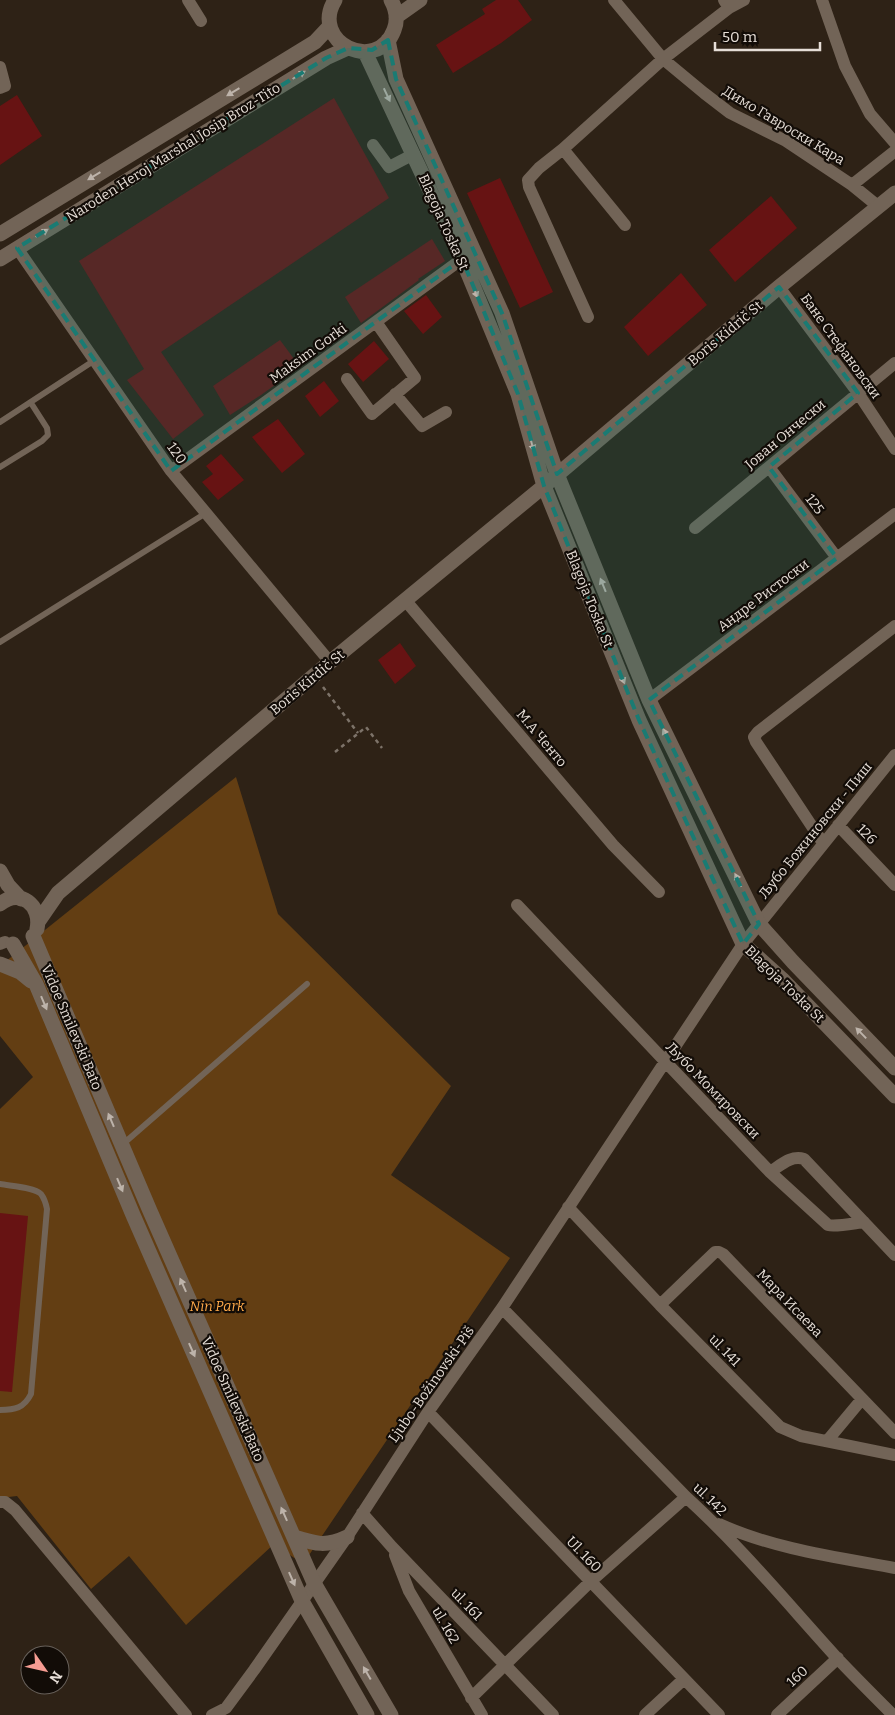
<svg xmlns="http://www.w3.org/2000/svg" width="895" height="1715" viewBox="0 0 895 1715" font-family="Bitter,serif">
	<rect width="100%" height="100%" fill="#2e2216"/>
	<path fill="#633e13" d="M236,777L278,914L451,1086L391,1175L510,1258L303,1564L274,1544L186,1625L129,1556L91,1589L17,1496L0,1498V1109L33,1077L0,1036V966Z"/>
	<path fill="#671313" d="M496,0H518L532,20L501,43L453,73L436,45L485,14L482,9Z
		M17,95L42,136L0,165V106Z
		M334,98L389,198L161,352L204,415L173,439L127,380L144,369L79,261Z
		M500,178L553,292L520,308L467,193Z
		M771,196L797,228L735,282L709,250Z
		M432,239L445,261L418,279L419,280L361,323L345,297Z
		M681,273L707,305L648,356L624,327Z
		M426,295L442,317L423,334L404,311Z
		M280,340L300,367L261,395L230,415L213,386Z
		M374,341L389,359L363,382L348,364Z
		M324,381L339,401L320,417L305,396Z
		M278,419L305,454L282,473L252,437Z
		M221,454L244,480L218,500L202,482L213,474L206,466Z
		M400,643L416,666L395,684L378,660Z
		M0,1213L28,1216L12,1392L0,1391Z"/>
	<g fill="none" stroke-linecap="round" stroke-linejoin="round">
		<path stroke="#7d7369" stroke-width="2.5" stroke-dasharray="4 4" stroke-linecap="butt" d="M323,687L358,733
			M335,752L366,727L382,748"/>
		<path stroke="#726457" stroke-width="6" d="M0,422L95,360
			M0,467L42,441L48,435L47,428L31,403
			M0,642L206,513
			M123,1144L307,984
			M0,1184C10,1186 34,1187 41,1194C44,1198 46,1204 47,1209L31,1394C24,1408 15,1410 0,1410"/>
		<path stroke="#726457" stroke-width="12" d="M188,0L201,21
			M614,0L663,59L704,93L730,113L786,141L852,185L879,207
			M724,0L729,8L744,0
			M822,0L845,66L870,114L895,143
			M0,67L5,86L0,88
			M373,145L389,167L414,154
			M563,149L625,225
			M852,185L895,151
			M17,248L171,471L330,662
			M779,287L858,393L895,449
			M588,317L529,187L528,180L539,168L563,149L663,59L729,8
			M347,379L372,414L415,378L376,322
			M395,394L422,426L446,412
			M769,467L837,558
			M171,471L462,259
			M695,528L895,363
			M405,600L613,845L659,892
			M649,700L895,514
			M838,825L895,885
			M823,843L756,742L754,737L758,732L895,626
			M517,905L770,1172C781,1165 791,1155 804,1159L895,1255
			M0,944L5,942
			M770,1172L828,1225C836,1227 855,1223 864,1222
			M568,1207L660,1305L780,1427L801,1436L895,1455
			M660,1305L715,1252H719L723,1254L895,1433
			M502,1308L686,1497C741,1547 787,1603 837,1658C855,1677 874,1696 893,1715
			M428,1412L719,1715
			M827,1441L862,1399
			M0,1502H5L15,1510L186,1715
			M362,1513L392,1547L553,1715
			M719,1524C774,1549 835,1557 895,1568
			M395,1555L409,1591L482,1715
			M471,1698L590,1582L686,1497
			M212,1715L226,1708L254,1670L347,1537L428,1412L502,1308L743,944L895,755
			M645,1715L684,1679
			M777,1715L838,1658"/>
		<path stroke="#726457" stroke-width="15" d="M335,0C309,42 377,75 394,30C398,20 396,9 391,0
			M396,17L420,0
			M388,40L396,79L502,313L557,474L649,700L759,924L793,962L895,1068
			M365,52L462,259L518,394L544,486L639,720L743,944L782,979L895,1096
			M0,234L315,42L330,26
			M0,259L326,58L348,48
			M0,871L8,885L21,899
			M0,904C20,888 42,905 37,929
			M38,922L58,893L330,662L544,486L779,287L895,193
			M33,936L150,1211L314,1583L391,1715
			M13,944L36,984L133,1215L302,1601L367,1715
			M0,964L20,972L31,981
			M294,1537C316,1544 326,1547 347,1537"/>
	</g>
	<defs><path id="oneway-solid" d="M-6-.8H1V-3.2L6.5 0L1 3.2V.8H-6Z" transform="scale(1.25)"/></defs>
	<g fill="#bdb3aa">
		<use href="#oneway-solid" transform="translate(299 75) rotate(-32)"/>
		<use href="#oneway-solid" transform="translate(233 92) rotate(149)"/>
		<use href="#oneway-solid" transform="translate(387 95) rotate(65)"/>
		<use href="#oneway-solid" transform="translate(94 176) rotate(149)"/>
		<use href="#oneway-solid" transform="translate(42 233) rotate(-32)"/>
		<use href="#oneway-solid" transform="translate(475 291) rotate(68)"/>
		<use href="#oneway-solid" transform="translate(532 444) rotate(74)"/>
		<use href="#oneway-solid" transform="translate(603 585) rotate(-112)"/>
		<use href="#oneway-solid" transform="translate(622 677) rotate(68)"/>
		<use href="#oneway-solid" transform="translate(666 735) rotate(-116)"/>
		<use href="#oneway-solid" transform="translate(738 880) rotate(-116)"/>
		<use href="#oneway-solid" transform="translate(44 1003) rotate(67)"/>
		<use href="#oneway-solid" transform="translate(861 1033) rotate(-134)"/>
		<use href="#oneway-solid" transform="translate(111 1120) rotate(-113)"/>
		<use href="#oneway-solid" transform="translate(120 1185) rotate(67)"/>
		<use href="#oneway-solid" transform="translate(183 1285) rotate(-114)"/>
		<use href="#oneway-solid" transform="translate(192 1350) rotate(66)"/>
		<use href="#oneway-solid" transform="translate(284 1514) rotate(-114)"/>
		<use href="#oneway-solid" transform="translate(292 1579) rotate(66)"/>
		<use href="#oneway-solid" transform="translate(367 1673) rotate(-120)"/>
	</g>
	<path fill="#1a7b73" fill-opacity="0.2" stroke="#1a7b73" stroke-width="4" stroke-dasharray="10 6" stroke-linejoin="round" d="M388,40L396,79L502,313L557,474L779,287L858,393L769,467L837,558L649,700L759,924L743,944L639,720L544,486L518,394L462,259L171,471L17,248L326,58L348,48L372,50Z"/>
	<g text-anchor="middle" stroke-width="4.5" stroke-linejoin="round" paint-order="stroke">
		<g font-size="14" fill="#e6ded7" stroke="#120c07">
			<text transform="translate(784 125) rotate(31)" y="5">Димо Гавроски Кара</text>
			<text transform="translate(173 152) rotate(-32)" y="5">Naroden Heroj Marshal Josip Broz-Tito</text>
			<text transform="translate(444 222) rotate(66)" y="5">Blagoja Toska St</text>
			<text transform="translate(725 333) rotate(-40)" y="5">Boris Kidrič St</text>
			<text transform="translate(841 346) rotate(54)" y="5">Бане Стефановски</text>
			<text transform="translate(308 353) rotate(-36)" y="5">Maksim Gorki</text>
			<text transform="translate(785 434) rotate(-40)" y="5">Јован Ончески</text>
			<text transform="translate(177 453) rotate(55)" y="5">120</text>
			<text transform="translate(815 504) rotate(53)" y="5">125</text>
			<text transform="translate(763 595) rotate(-37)" y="5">Андре Ристоски</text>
			<text transform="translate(590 599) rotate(68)" y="5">Blagoja Toska St</text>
			<text transform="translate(307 682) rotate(-40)" y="5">Boris Kirdič St</text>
			<text transform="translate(542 738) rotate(50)" y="5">М.А Ченто</text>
			<text transform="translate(815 830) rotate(-51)" y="5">Љубо Божиновски - Пиш</text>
			<text transform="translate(867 834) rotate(46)" y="5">126</text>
			<text transform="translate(785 984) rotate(44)" y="5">Blagoja Toska St</text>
			<text transform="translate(72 1027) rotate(67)" y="5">Vidoe Smilevski Bato</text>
			<text transform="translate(713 1090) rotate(46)" y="5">Љубо Момировски</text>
			<text transform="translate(790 1303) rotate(46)" y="5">Мара Исаева</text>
			<text transform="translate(725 1350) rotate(46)" y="5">ul. 141</text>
			<text transform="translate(431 1384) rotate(-55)" y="5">Ljubo-Božinovski-Piš</text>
			<text transform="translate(233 1399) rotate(66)" y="5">Vidoe Smilevski Bato</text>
			<text transform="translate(710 1499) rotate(44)" y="5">ul. 142</text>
			<text transform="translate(584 1554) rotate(46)" y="5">Ul. 160</text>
			<text transform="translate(467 1604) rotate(46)" y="5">ul. 161</text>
			<text transform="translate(446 1625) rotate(60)" y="5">ul. 162</text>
			<text transform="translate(797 1676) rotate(-43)" y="5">160</text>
		</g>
		<g font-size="14" font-style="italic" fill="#fea949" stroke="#120c07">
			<text x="217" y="1311">Nin Park</text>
		</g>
	</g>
	<g transform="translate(45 1670) rotate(124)"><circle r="24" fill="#120c07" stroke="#67605a"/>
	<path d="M0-4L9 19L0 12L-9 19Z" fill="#f59c92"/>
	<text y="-8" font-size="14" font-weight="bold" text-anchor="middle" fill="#e6ded7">N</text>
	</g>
	<path d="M715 42v8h105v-8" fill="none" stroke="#e6ded7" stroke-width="2.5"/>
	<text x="722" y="42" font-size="15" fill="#e6ded7" stroke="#120c07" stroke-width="4" paint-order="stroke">50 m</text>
</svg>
